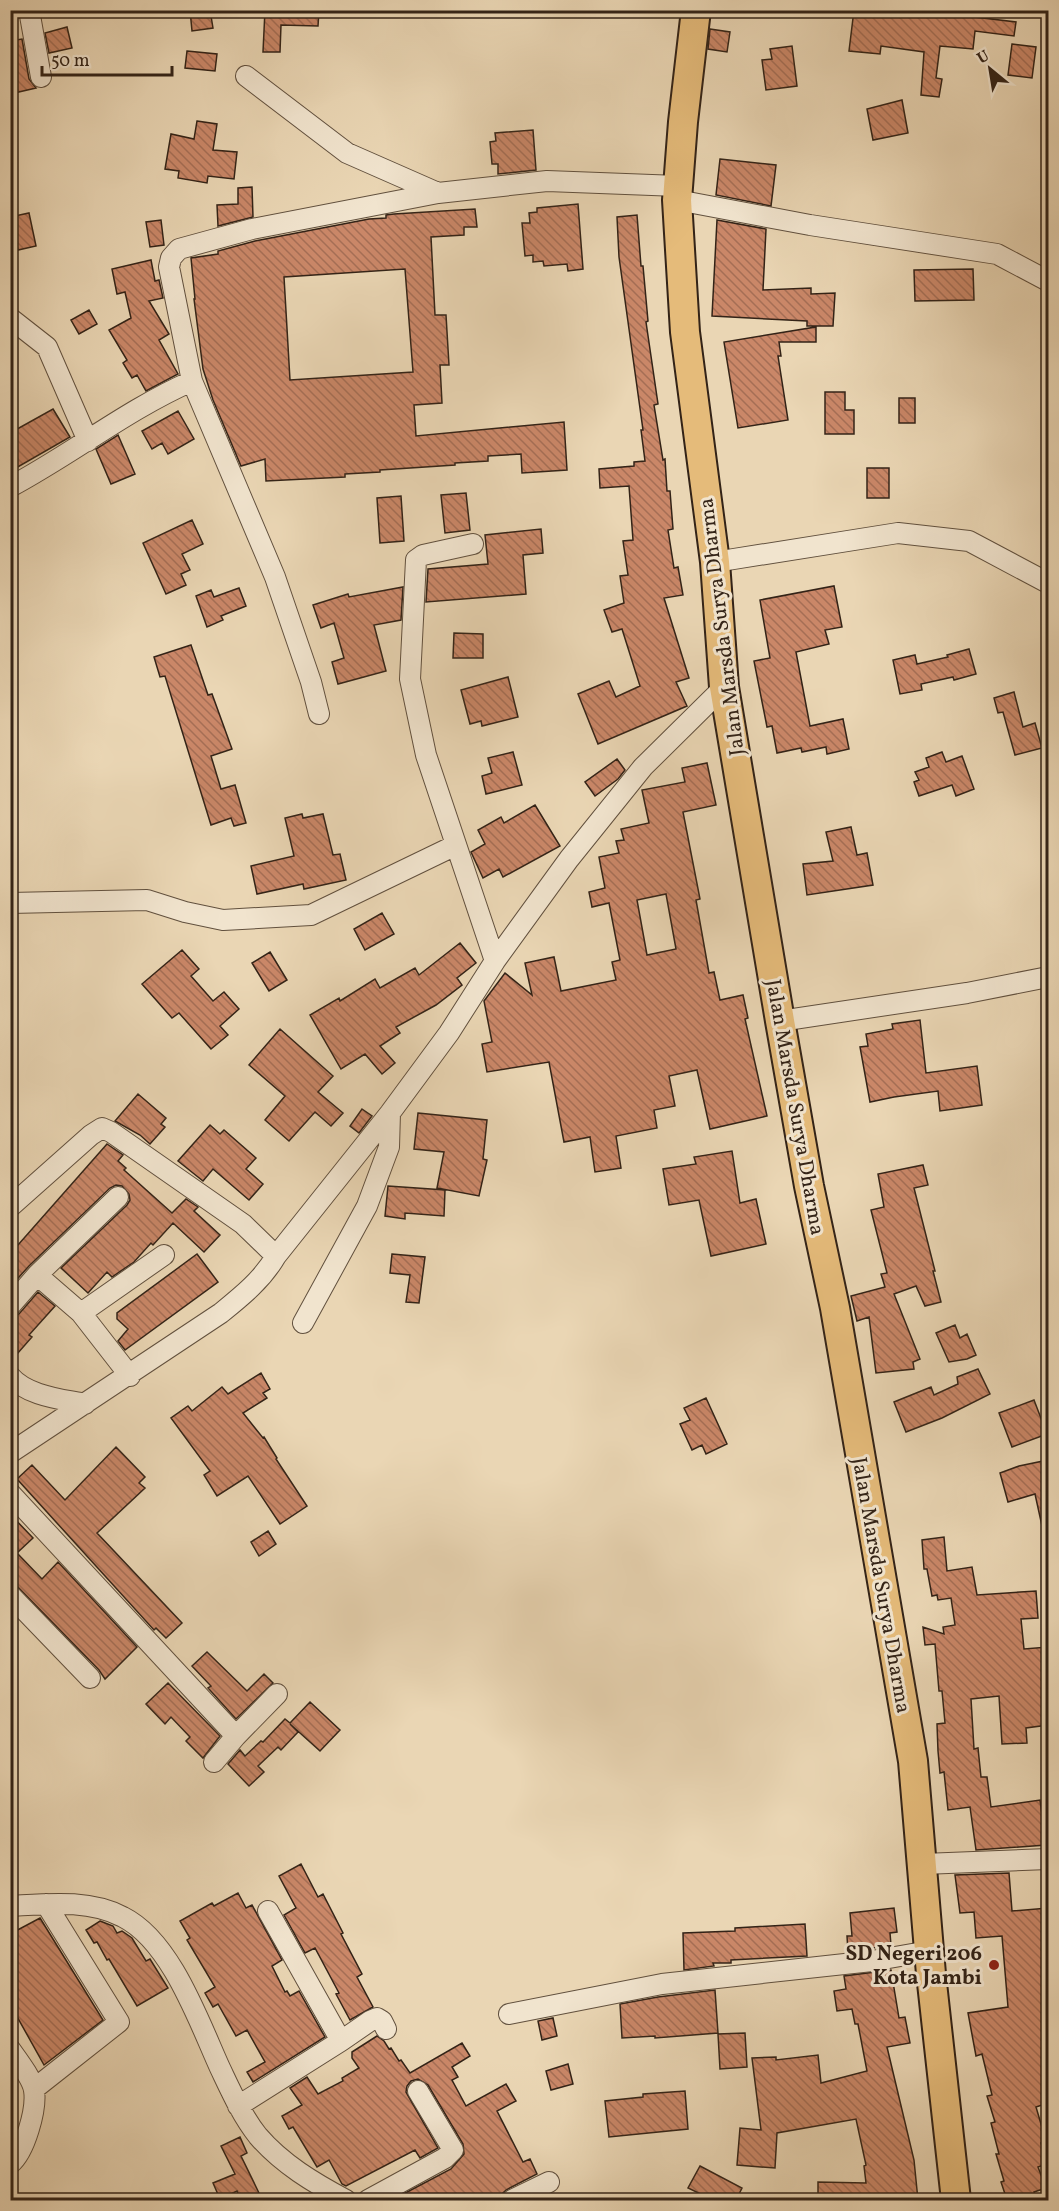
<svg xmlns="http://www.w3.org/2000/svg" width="1059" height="2211" viewBox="0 0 1059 2211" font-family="Vollkorn,serif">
	<defs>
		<pattern id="building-back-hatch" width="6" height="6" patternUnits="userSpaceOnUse" patternTransform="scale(1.5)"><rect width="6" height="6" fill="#ca8768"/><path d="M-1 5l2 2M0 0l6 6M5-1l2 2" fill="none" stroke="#a56e55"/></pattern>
	</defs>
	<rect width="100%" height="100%" fill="#ead6b4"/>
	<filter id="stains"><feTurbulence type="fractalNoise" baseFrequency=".00333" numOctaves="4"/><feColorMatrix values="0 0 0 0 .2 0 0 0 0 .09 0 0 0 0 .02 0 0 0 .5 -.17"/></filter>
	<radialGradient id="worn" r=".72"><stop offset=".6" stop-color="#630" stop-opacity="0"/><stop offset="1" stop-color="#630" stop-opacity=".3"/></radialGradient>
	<path fill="url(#building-back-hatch)" stroke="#332317" stroke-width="1.5" fill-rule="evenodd" d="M190,10H210L213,28L192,31Z
		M265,10H319L318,26L281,25L280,52H263Z
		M854,10H976L975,17L1016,22L1014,36L975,31L973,49L940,46L936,78L942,79L939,97L921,95L924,52L881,46L880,54L849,51Z
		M67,27L72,48L49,53L45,33Z
		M710,29L730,32L727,52L708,49Z
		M22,39L29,79L36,88L10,94V41Z
		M1012,44L1036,47L1032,78L1008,75Z
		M792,46L797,86L766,90L762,60L772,59L770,49Z
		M187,51L217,54L215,71L185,68Z
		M902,100L908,133L873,140L867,109Z
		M197,121L217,124L213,150L237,152L234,179L208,176L207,183L178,178L179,171L165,169L171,134L194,139Z
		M533,130L536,170L498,174V164H492L490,142L496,141L495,133Z
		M720,159L776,165L771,206L716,195Z
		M252,187L253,217L218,226L217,205L238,204V188Z
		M578,204L583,269L568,271L567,264L544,266L543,261L533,262V255L525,256L522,223H530L529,213L537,212V208Z
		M475,209L477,227H464V235L431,237L435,315H446L449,365H440L442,403L414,405L416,436L564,422L567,470L522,473L521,454L488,456V461L455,463V465L380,470V472L345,474V477L266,481L265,459L241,466L213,400L203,369L194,299H195L191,258L218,254V251L255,241L369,219L386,218V215L394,214ZM405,269L413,372L290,380L284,277Z
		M29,213L36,246L18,250L16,242L10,243V217Z
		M637,215L641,266H643L648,321L646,322L658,404L654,405L663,460L665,459L667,491H670L673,529L668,530L674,568L678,567L683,595L664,598L689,678L676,682L687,706L598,744L578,694L609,681L616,697L640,686L622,629L612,632L604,610L624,603L620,576L628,575L623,541L633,540L629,486L600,488L599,469L634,466V462L645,461L641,430H643L619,257L617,217Z
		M161,220L164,245L150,247L146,222Z
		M717,220L766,229L763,290L811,288V294L835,293L833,326H807V321L712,316Z
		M151,260L155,281L159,280L163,298L149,301L169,334L159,340L178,374L146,391L137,375L132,378L123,363L127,360L109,330L131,318L125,292L117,294L112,269Z
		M973,269L974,300L915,301L914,270Z
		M89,310L97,324L79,334L71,320Z
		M816,327V342H779L781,356H778L788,420L738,428L724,342Z
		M825,392H845V410H854V434H825Z
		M899,398H915V423H899Z
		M53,409L70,437L16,468L10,459V433Z
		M178,411L194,439L168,454L162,443L152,449L142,431Z
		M118,435L135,474L111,484L96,449Z
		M867,468H889V498H867Z
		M466,493L470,530L445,533L441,495Z
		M401,496L404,541L380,543L377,498Z
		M192,520L203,544L182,554L190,570L181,574L186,585L166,594L143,543Z
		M541,529L543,553L523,555L526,594L426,602L428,569L488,564L485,535Z
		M834,586L842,627L825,630L829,644L796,652L810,726L843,719L849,749L827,754L826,747L802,752L801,748L777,753L772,726L767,727L754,661L770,658L760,600Z
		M403,587L401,620L374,625L386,671L338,684L332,662L344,658L334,623L321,628L313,605L348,594L349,597Z
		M239,588L246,606L221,616L223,620L207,627L196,596L211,590L214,597Z
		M454,633L483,634V658H453Z
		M191,645L208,695L212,694L232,749L211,756L221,789L235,785L246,823L234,826L231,818L211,825L165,676L160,677L154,657Z
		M969,649L976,674L954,680L953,677L921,684L922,690L900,694L893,660L915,655L917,664L948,657L947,655Z
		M508,677L518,717L482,726L481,721L470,724L461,690Z
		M1014,692L1023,727L1035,723L1042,748L1015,755L1003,712L998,713L994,698Z
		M513,752L522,785L486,794L482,776L492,773L488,758Z
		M942,752L946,762L962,756L974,789L956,796L952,785L919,796L914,782L919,780L915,772L929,767L926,758Z
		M617,759L625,770L618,779L595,796L585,782Z
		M707,763L716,805L683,812L700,899L696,900L709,973L714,972L720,1000L743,995L748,1018L745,1019L767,1116L710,1129L697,1070L669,1076L675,1106L654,1110L657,1128L616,1136L621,1168L595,1172L590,1137L564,1142L549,1062L487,1072L482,1044L492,1042L484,1001L505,973L532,995L525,963L554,957L561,991L616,980L612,962L620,960L609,903L592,907L589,892L605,888L599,857L619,853L616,841L624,840L621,829L649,823L642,790L685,782L682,768ZM666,894L676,949L647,955L637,900Z
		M535,805L560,846L503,877L499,869L483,878L471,852L485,844L478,830L501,817L504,823Z
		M302,814L303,818L323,814L333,855L340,854L346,880L304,889L303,884L257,894L251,866L294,856L285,818Z
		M851,827L857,855L867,853L873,885L807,895L803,864L833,861L826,832Z
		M382,913L394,934L365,950L354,929Z
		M460,943L476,963L457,978L462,985L436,1005L396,1027L400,1033L380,1046L395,1063L382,1074L365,1054L341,1069L310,1015L339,998L340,1001L375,979L380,988L415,968L419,975Z
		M182,950L199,969L191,976L213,1001L224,992L239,1009L220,1026L228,1035L211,1049L179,1013L172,1018L142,984Z
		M270,952L287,980L269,991L252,963Z
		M920,1020L926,1073L977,1066L982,1105L940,1111L938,1091L894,1097L870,1102L860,1047L868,1046L866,1034L893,1029L892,1024Z
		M280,1029L333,1076L318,1092L343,1113L331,1126L315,1112L289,1141L265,1120L285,1096L249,1065Z
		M138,1094L166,1118L161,1124L165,1127L150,1144L140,1135L115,1121Z
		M362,1109L372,1116L359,1133L350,1126Z
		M418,1113L487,1120L483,1159L487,1160L479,1196L437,1188L444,1152L414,1149Z
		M210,1125L220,1134L224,1130L256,1158L246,1169L263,1184L249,1200L213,1169L203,1181L178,1161Z
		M107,1144L123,1155L118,1161L126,1168L124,1170L172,1213L186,1199L198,1207L194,1211L220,1235L204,1252L173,1223L153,1245L151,1243L134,1262L112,1277L107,1272L88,1293L61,1268L127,1205L130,1200L129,1194L122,1186L116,1185L110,1188L29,1266L10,1287V1254Z
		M732,1151L740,1203L756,1199L766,1244L711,1256L699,1200L669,1205L663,1169L696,1164L694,1157Z
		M923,1165L928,1185L914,1188L935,1271H933L941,1302L925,1306L916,1286L894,1294L920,1359L913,1362L914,1369L876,1373L869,1317L857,1321L851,1296L885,1287L881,1274L887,1273L871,1210L884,1207L878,1174Z
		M388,1186L445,1190L444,1216L405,1213V1219L385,1216Z
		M197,1254L218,1282L125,1350L118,1341L128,1329L117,1319V1313Z
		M392,1254L425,1257L419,1303L406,1302L410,1275L390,1273Z
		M38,1292L55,1306L29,1335L32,1337L10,1362V1318L19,1314Z
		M955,1325L960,1338L967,1334L976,1355L967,1359L949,1362L936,1333Z
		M978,1369L990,1394L942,1418L906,1432L894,1402L931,1387L934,1395L958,1384L957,1377Z
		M261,1373L270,1389L263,1393L267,1398L243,1413L263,1438L264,1437L277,1458L276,1459L307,1506L280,1524L248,1476L217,1496L204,1475L210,1471L171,1418L188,1406L192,1411L222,1387L228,1394Z
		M706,1398L727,1444L706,1454L702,1445L692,1450L680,1424L690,1420L684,1408Z
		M1034,1400L1047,1434L1012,1447L999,1413Z
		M116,1447L145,1477L139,1483L145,1488L97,1533L182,1623L166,1638L156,1628L154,1630L17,1479L32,1465L65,1500Z
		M1048,1460V1525L1042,1526L1035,1494L1008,1502L1000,1473L1019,1466Z
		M10,1514L33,1538L17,1553L42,1579L58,1562L137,1647L105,1679L99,1670L10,1579Z
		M268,1531L276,1544L259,1556L251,1542Z
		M944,1537L947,1571L972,1567L977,1595L1036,1591L1038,1618L1021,1619L1024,1649L1048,1647V1725L1026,1728L1027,1743L1002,1744L999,1696L971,1699L974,1749L978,1748L981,1777H987L991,1807L1040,1800L1046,1845L976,1850L970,1807L948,1810L944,1772L940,1773L938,1751L937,1724L945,1723L942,1691H939L935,1644L925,1645L923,1627L944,1634L943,1627L955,1625L951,1598L938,1600L937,1595L932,1596L927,1569H924L922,1540Z
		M207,1652L247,1691L264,1674L273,1683L236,1719L208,1688L211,1686L192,1666Z
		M168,1683L220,1736L203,1758L186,1741L190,1737L171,1717L165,1724L146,1704Z
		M310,1702L340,1730L320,1751L290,1724L298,1732L281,1750L278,1747L258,1766L264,1772L249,1786L228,1764L240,1750L245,1756L261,1741L263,1742L285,1719L290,1723Z
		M301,1864L318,1897L323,1894L343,1933L341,1934L362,1974L357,1977L373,2007L350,2020L336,1994L339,1993L315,1948L305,1953L284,1915L296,1908L279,1876Z
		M1009,1873L1012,1911L1048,1908V2103L1036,2107L1046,2141L1041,2143L1047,2164L1038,2167L1046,2188L1034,2192L1037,2200H1007L1001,2182L1004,2181L996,2154H999L991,2123L995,2122L987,2096L992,2095L982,2054L976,2056L968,2013L1008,2007L1002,1936L976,1938L974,1912L960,1913L955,1875Z
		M238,1893L246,1908L252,1905L282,1960L272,1966L285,1992L287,1991L290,1996L299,1991L325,2037L253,2082L247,2072L265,2062L247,2030L236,2036L218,2004L213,2007L205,1993L215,1987L187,1940L190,1938L180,1921L212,1903L214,1906Z
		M894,1908L897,1932L890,1933L891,1945L848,1952L847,1936H852L850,1913Z
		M40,1918L103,2020L44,2065L10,2004V1934Z
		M100,1921L113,1926L117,1933L122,1931L132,1938L146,1961L150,1959L168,1988L137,2006L109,1959L107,1960L97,1942L94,1943L86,1930Z
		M805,1924L807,1956L731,1960V1963H713L714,1966L684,1970L683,1933L735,1931V1928Z
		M891,1970L899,2018L905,2017L910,2043L887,2047L914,2160L918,2200H818V2182L866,2183L864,2166L866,2165L856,2119L777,2133L775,2168L737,2165L740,2128L761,2130L752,2058L776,2057V2060L818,2055L821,2083L867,2071L858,2024H855L852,2009L837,2011L834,1991L846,1989L844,1976Z
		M715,1990L718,2033L655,2038V2036L622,2038L620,2004L658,1997Z
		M553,2018L557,2036L542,2040L538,2021Z
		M745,2033L747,2067L720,2069L718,2034Z
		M377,2036L384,2041L389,2049L391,2048L399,2061L401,2060L410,2073L462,2043L470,2056L452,2067L458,2077L452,2080L466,2106L506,2084L516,2101L497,2111L523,2162L530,2159L537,2174L506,2190L502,2194L500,2200H392L451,2169L464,2154L463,2144L428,2085L418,2079L411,2081L407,2086L406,2092L438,2148L420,2158L415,2150L346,2186L342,2184L329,2160L317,2167L293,2127L289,2129L282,2116L302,2105L290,2088L307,2077L318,2094L343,2081L342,2078L359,2068L352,2058V2052Z
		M568,2064L573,2084L551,2090L546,2071Z
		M685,2091L688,2129L609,2137L605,2101L643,2097V2094Z
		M240,2137L247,2153L241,2156L259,2193L241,2200L237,2191L220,2199L213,2183L235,2174L221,2146Z
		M700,2166L742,2188L736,2200H713L688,2188Z"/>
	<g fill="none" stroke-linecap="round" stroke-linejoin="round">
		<defs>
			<path id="minor" d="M29,10L41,77
				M246,76L347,153L438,193
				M677,200L810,225L997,254L1048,281
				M10,318L47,347L88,441
				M10,487C72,454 128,409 192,381
				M473,544L423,555L416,560L410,679L426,755L495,961
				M715,562L898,533L969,541L1048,583
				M319,714L311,682L275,577L192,381L169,267L171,258L179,249L252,229L438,193L547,181L678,186
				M10,903L147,900L185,912L223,920L311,915L456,845
				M780,1021L967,993L1048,977
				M10,1207L91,1135L102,1128L111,1132L243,1224L276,1256
				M37,1275L81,1313L130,1376
				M10,1306L37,1275L118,1197
				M81,1313L164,1255
				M303,1323L367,1206L389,1147L390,1113
				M10,1376C27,1396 61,1399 85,1404
				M10,1453L221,1313C242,1296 262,1280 276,1256L390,1113L449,1033L495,961L569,859L643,767L724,687
				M10,1493L236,1736
				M10,1595L90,1678
				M214,1762L236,1736L277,1694
				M923,1864L1048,1859
				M10,1906C47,1904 89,1899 123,1917C171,1941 199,2022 220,2068C231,2091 242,2116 258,2136C282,2164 314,2183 346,2200
				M509,2014L662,1984L872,1961L929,1951
				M341,2041L370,2021L377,2018L382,2021L386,2029
				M10,2049C17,2059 32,2078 34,2090C37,2109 25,2152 10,2164
				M34,2089L119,2022L46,1904
				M238,2106L341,2041L268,1911
				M368,2200L445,2158L453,2150L418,2091
				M512,2200L549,2182"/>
			<path id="highway" d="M696,10L683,122L677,200L685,332L715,562L724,687L780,1021L809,1186L835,1308L913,1761L931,1974L956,2200"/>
		</defs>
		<use href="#minor" stroke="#61503e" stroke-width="22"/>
		<use href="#highway" stroke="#332317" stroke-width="32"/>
		<use href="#minor" stroke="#f1e4ce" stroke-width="20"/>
		<use href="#highway" stroke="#e5bb7a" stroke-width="28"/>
	</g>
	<circle fill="#8f2418" stroke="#f1e4ce" stroke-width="2" cx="994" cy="1965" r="6"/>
	<g text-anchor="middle" stroke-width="6" stroke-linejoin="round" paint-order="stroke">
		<g font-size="21" fill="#332317" stroke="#f1e4ce">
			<text transform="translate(721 627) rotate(-97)" y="7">Jalan Marsda Surya Dharma</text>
			<text transform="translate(796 1107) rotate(80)" y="7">Jalan Marsda Surya Dharma</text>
			<text transform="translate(882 1585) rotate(80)" y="7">Jalan Marsda Surya Dharma</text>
		</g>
		<g font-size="21" font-weight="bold" fill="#332317" stroke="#f1e4ce" text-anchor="end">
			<text x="982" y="1960">SD Negeri 206<tspan x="982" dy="24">Kota Jambi</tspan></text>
		</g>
	</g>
	<rect width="1059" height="2211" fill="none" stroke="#ead6b4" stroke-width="36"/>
	<rect x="12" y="12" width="1035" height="2187" fill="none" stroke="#332317" stroke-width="3"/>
	<rect x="18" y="18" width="1023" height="2175" fill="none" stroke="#332317" stroke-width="1.5"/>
	<g transform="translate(990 69) rotate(330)" stroke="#f1e4ce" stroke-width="4.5" paint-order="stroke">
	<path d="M0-4.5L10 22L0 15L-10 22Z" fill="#332317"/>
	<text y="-9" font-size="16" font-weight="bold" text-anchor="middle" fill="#332317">U</text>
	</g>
	<path d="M42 66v9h130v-9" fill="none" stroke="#332317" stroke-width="3"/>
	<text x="51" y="66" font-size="18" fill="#332317" stroke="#f1e4ce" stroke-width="4.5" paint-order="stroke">50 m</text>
	<rect width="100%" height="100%" filter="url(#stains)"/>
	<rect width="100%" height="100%" fill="url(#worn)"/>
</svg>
